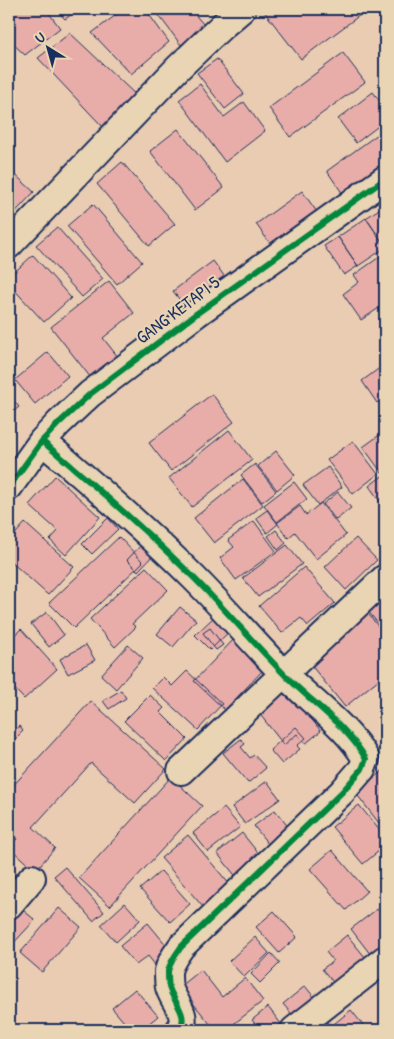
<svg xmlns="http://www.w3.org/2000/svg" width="394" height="1039" viewBox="0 0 394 1039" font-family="'Patrick Hand',sans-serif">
	<rect width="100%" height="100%" fill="#e9ccb1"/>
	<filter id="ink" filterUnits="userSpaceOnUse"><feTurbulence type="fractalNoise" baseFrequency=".02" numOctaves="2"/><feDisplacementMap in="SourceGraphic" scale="10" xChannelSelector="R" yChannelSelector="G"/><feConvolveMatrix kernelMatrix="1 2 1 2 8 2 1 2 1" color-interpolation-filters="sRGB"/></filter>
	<g filter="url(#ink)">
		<path fill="#e8ada9" stroke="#1b2f5e" d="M9,9H46L60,28L25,55L9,40Z
			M55,9H80L65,19Z
			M124,9H145L169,42L131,74L92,33Z
			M154,9H190L205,26L181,45Z
			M264,9H368L301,59L263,10Z
			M70,33L138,97L103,127L38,58Z
			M343,53L365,82L290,137L269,108Z
			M217,59L244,94L225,109L197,73Z
			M200,84L224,117L244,102L265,131L225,162L179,100Z
			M373,92L385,108V121L356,143L338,119Z
			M178,129L224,188L195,210L150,151Z
			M385,129V169L345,197L327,171Z
			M122,162L175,224L149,246L97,184Z
			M9,169L34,192L9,219Z
			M302,191L317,212L271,245L256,224Z
			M93,204L142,262L117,284L67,226Z
			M382,207L385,211V246L366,218Z
			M366,218L385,246V248L358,266L338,237Z
			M57,227L103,279L82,297L36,245Z
			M338,237L358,266L344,275L324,246Z
			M385,253V304L361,320L343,294L359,282L354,275Z
			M33,255L71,298L44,322L9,284V277Z
			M213,261L225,277L186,308L173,291Z
			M109,281L134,313L103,338L118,357L91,378L51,327Z
			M48,352L68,376L35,404L15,380Z
			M385,364V397L377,403L362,381Z
			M9,386L14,392L10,396L19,407L9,415Z
			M212,394L234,422L171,471L149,443Z
			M229,430L252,460L192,507L169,478Z
			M385,431V471L382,473L363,447Z
			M353,441L378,474L353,494L327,460Z
			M276,451L295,475L277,490L258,466Z
			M255,464L276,491L262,502L241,475Z
			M328,467L342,487L318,505L303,485Z
			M385,474V506L384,507L369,486Z
			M55,476L100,517L66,555L50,540L58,531L29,505Z
			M243,479L263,505L214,543L194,518Z
			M294,482L307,499L277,522L264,505Z
			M338,492L351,508L336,520L323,504Z
			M321,503L346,535L316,559L295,532L288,538L277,523L300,506L306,515Z
			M267,510L278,524L267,533L256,518Z
			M108,518L118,529L92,554L82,544Z
			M254,521L276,551L236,580L220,558L234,547L228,540Z
			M25,523L74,567L48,595L9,560V541Z
			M276,530L286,543L278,550L268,536Z
			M119,537L143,562L74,628L49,603Z
			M356,538L377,560L346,590L325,567Z
			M143,543L155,553L138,571L127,560Z
			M287,545L302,564L258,597L243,578Z
			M146,567L168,590L132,624L136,627L115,647L90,619Z
			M304,567L335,603L308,626L301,618L282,633L259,606Z
			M385,587V632L363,605Z
			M180,607L196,620L173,647L157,634Z
			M366,611L385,635V674L345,707L306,659Z
			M47,612L64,635L49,647L31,624Z
			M216,615L231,630L210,650L195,635Z
			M210,628L223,645L216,650L203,633Z
			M21,629L57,669L24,699L9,683V675L14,671L9,666V640Z
			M235,638L265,668L225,710L194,681Z
			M86,645L95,660L68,674L60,659Z
			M128,645L143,658L116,689L101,675Z
			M187,671L222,704L198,730L152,688L163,677L172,686Z
			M283,684L321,731L305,744L297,734L284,745L254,707Z
			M121,690L126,698L109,709L103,701Z
			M150,695L164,708L160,712L187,739L166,761L124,721Z
			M91,701L166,769L135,803L91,763L33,827L55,848L35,871L9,847L17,839L9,832V790Z
			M19,726L23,731L9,745V735Z
			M296,727L306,738L297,746L300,749L282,764L270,750Z
			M241,739L245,744L241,747L250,758L254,755L266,768L248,783L223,753Z
			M385,769V831L355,792Z
			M171,777L202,806L110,906L79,878Z
			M267,781L280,799L245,824L232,807Z
			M359,805L385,837V846L363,864L332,827Z
			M224,808L240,827L208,852L193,833Z
			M275,810L289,828L268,844L254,826Z
			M242,833L263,859L238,879L217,853Z
			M188,835L236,892L209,914L161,858Z
			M332,850L367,891L346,910L310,869Z
			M65,867L104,912L93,921L54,876Z
			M161,871L190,904L170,922L140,889Z
			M125,903L140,920L116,942L101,925Z
			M17,905L35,920L9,948V914Z
			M59,908L81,927L42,972L20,953Z
			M377,909L385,920V951L374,959L351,929Z
			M274,911L297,937L279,953L256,927Z
			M148,923L172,952L156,966L148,956L136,965L120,946Z
			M347,935L370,963L338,988L322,969L333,961L326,952Z
			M255,937L269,953L244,977L229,961Z
			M271,953L280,963L260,983L251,974Z
			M201,970L222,997L245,978L263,1001L226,1030H215L180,987Z
			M305,986L318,1002L296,1019L283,1004Z
			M135,989L158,1016L141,1030H131L112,1008Z
			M268,1007L285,1029L284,1030H260L252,1020Z
			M351,1010L367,1030H331L329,1028Z"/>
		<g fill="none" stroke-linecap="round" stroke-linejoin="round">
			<defs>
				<path id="minor" d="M9,245L177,69L222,26L242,9
					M42,441C94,485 146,530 194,578C224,608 252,641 282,672C309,701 346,724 366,759L362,769L342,792L181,947C176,954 170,962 168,971C168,975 168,983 169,987C173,1002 190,1015 179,1030
					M9,487L42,441L59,423L90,394L196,314L385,179
					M181,771L385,578
					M9,905L32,878
					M294,1030L385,959"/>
			</defs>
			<use href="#minor" stroke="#1b2f5e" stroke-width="30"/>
			<use href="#minor" stroke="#e9d4b3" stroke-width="26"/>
			<defs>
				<path id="cycleway" d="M42,441C94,485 146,530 194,578C224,608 252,641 282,672C309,701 346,724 366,759L362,769L342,792L181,947C176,954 170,962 168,971C168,975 168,983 169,987C173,1002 190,1015 179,1030
					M9,487L42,441L59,423L90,394L196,314L385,179"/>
			</defs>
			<use href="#cycleway" stroke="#e9d4b3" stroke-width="9"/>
			<use href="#cycleway" stroke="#00873e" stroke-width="6"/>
		</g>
	</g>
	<g text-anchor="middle" stroke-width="4" stroke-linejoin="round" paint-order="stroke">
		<g font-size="18" fill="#1b2f5e" stroke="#e9d4b3">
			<text transform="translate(178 310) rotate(-37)" y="6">GANG KETAPI 5</text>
		</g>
	</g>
	<rect width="394" height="1039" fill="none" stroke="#e9d4b3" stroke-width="30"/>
	<rect x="15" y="15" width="364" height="1009" fill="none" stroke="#1b2f5e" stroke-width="2" filter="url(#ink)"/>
	<g transform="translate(48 48) rotate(323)" stroke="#e9d4b3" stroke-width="4" paint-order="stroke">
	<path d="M0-4L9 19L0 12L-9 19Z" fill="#1b2f5e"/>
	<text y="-8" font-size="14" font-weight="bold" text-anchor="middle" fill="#1b2f5e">U</text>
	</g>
</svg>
